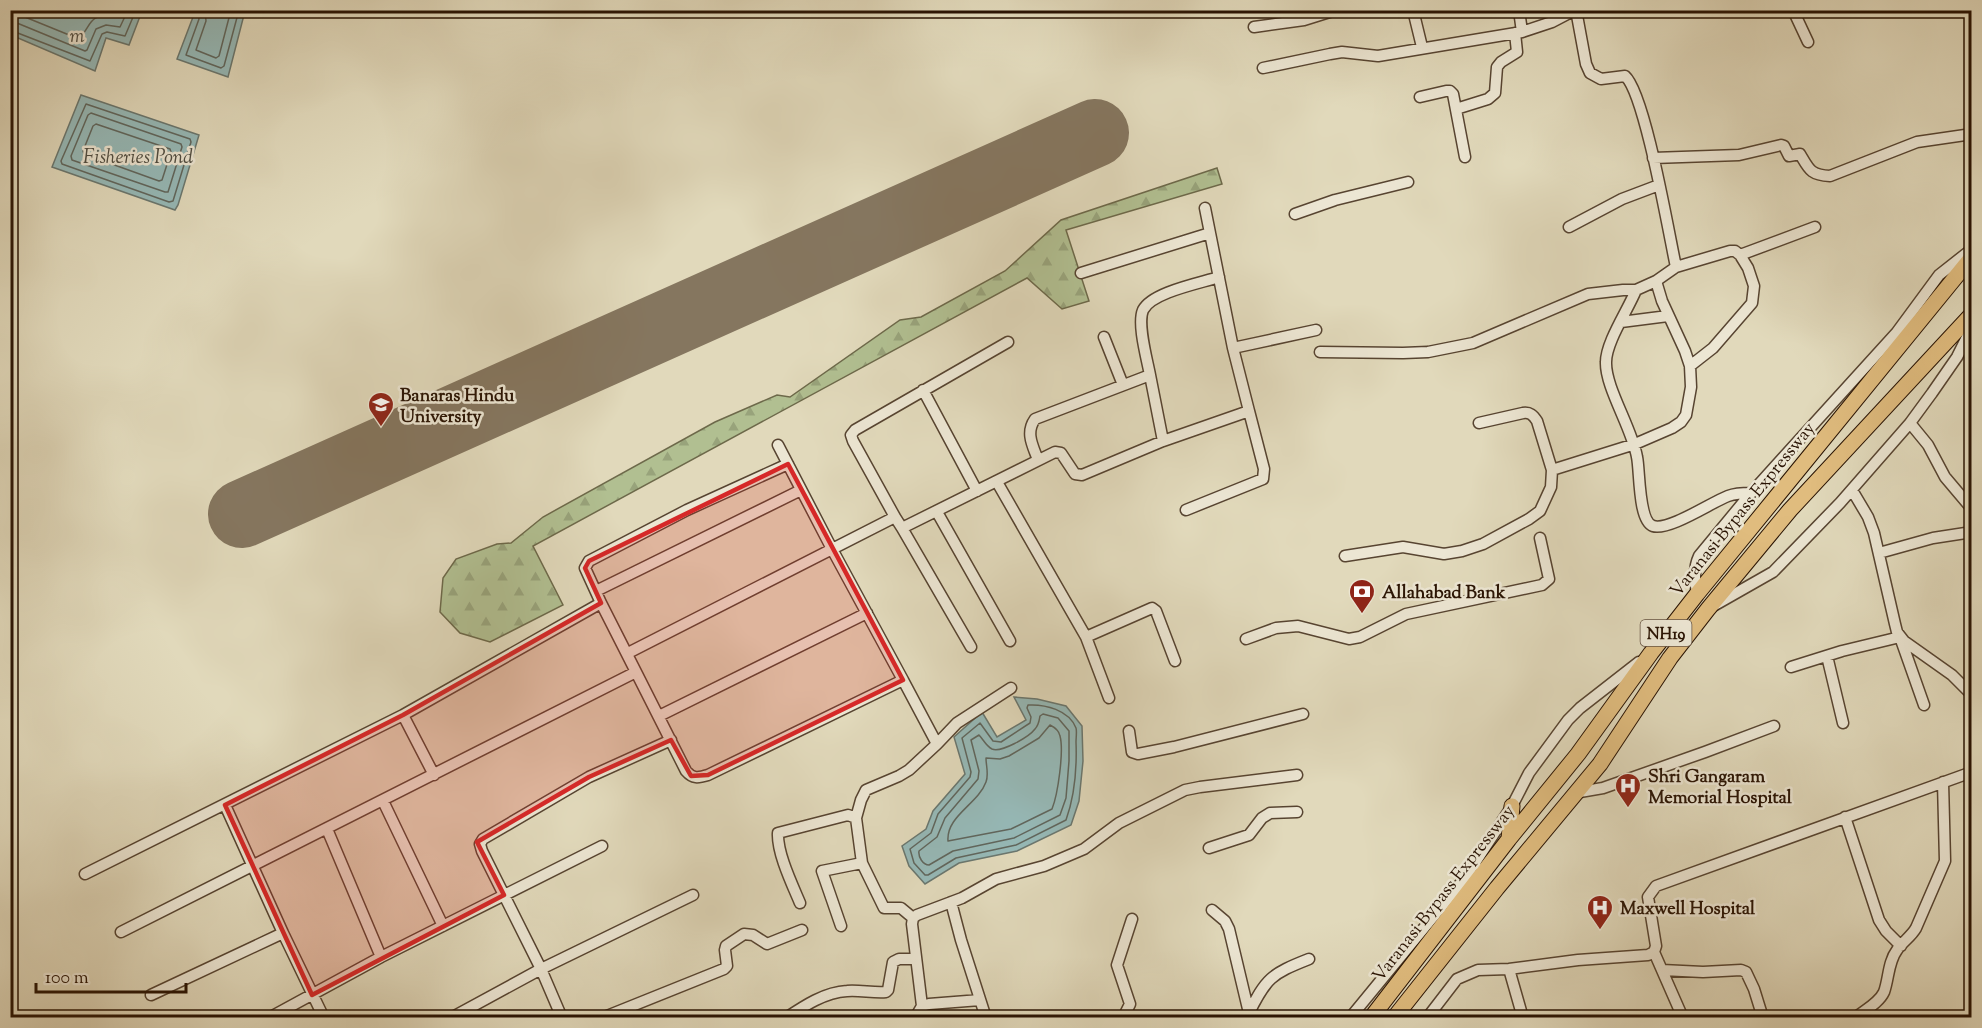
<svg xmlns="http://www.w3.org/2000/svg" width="1982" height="1028" viewBox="0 0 1982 1028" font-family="'Sorts Mill Goudy',serif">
	<defs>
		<pattern id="forest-firs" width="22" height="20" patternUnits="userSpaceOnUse" patternTransform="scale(1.5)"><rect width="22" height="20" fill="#b1bf91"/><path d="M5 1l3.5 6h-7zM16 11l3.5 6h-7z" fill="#98a37b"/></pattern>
	</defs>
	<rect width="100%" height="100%" fill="#e1d9bb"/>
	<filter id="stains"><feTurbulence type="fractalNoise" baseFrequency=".00333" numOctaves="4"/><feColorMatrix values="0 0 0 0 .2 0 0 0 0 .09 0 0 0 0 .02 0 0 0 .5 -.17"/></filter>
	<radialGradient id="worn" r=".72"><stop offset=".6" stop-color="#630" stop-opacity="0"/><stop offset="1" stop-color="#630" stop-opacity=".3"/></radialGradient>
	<path fill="url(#forest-firs)" stroke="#6d694a" stroke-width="1.5" d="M1217,168L1222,184L1066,230L1089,301L1062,309L1027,278L533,546L563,605L490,642L460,633L440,612L443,578L456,559L497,544L511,543L543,517L715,422L777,395L790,397L900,320L921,317L1005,271L1061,220Z"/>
	<path fill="#96b9b7" stroke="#6a776f" stroke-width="1.5" d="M10,11L11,10L142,11L129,45L106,38L95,71L11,35Z
		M176,11H245L228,77L177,59L193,17Z
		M81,95L199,135L178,205L175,210L52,167Z
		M1014,697L1037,699L1066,706L1082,726L1083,761L1079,801L1071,825L1017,851L959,863L925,884L909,866L902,846L926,829L933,811L965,774L954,737L982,712L997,737L1026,720Z"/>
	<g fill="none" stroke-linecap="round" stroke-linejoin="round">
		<path stroke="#60665d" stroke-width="1.5" d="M194,10L198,14L199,19L186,55L221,68L224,66L239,10
			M205,10L206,21L196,50L216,58L219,56L231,10
			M10,13L20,15L79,39C93,25 86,14 115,16L118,10
			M10,22L17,23L85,51L87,50L96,29L106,25L120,27L128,10
			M10,30L90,61L102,34L107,32L125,36L136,10
			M86,104L190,139L191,142L173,201L169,202L62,164L61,161Z
			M91,113L181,144L182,147L168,192H165L72,160L71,156L88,115Z
			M96,124L170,149L171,152L162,180L159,181L84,154L83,151L93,126Z
			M1028,705C1045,704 1069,710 1076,728C1077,731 1076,738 1076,742C1077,769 1075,795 1066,820L1016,845L956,858L928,875H925L914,863L910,849L931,833L938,814L970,777L971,772L962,738L980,723L993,741L1001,742L1030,723L1031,717L1027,708Z
			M1043,714L1058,718L1069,731V761L1066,798L1060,815L1014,838L953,851L929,865C923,865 918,857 919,851L937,837L945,818L978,779L979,771L971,740L979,735C983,739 986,746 992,749C1001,753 1029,737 1035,729C1039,725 1039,721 1040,716Z
			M1050,725C1054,727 1059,730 1060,736C1064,751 1058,794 1052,809L1011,829L948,841C946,816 978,804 986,782C989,774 986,766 986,758L1000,759L1009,756L1039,738Z"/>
		<path stroke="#85765f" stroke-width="68" d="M242,514L1095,133"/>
		<defs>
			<path id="minor" d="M1413,10L1422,47
				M1519,10L1522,32
				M1576,10L1586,64L1590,73L1601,79L1625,76C1645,93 1669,235 1676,267
				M1793,10L1808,42
				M1254,27L1304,20L1336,10
				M1263,68L1330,54L1342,52L1378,56L1522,32L1552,22L1575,10
				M1420,97L1446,91H1450L1453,94L1465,157
				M1456,109L1488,99L1495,93L1497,67L1501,62L1517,52L1515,33
				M1653,158L1739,155L1781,145L1784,146L1789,156L1800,154C1809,169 1810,175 1830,176L1917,142L1972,134
				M1295,214L1335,200L1408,182
				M1569,227L1622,199L1659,185
				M1740,255L1815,227
				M1081,273L1210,233
				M1636,290C1628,310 1606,342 1606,362C1605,387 1632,428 1637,457C1640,470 1638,521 1653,526C1669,531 1712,502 1728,496C1736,493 1743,493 1751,493
				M1621,322L1668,316
				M1104,337L1123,385
				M1233,348L1316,330
				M1320,352L1403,353L1428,352L1473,343L1588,294L1623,290H1636L1656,281L1676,267L1730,251H1735L1740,255L1748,268L1754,286L1752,303L1713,348L1690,366
				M1150,375C1147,359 1137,324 1143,310C1152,292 1201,283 1219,277
				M923,390L977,491
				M1910,423L1928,445L1945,477L1972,509
				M1038,460C1033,446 1025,433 1035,419L1150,375L1163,441
				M1552,470L1635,444L1672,428L1681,422L1686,415L1691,387L1690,366L1685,351L1662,301L1656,281
				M997,482L1086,637L1109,698
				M1852,490L1868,517L1874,533L1895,624L1897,632L1904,641L1952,675L1972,695
				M1186,510L1263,479L1264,469L1249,411
				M937,512L1010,641
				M895,517L853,441L851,435L855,430L1008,342
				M902,528L971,647
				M1879,553L1933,538L1972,532
				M1345,556L1403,547L1444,554L1462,551L1483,544L1529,519L1540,511L1551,487L1552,470L1537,421C1533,415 1530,412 1523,413L1479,423
				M596,591L801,490
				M1697,594C1695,580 1693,569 1699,556L1751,493L1897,332L1939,275L1972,249
				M601,603L585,568L589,561L687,510L788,464
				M1715,605L1773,572L1840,503L1910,423L1932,393L1957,357L1972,327
				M1086,637L1152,608L1156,611L1175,661
				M1246,639L1276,628L1298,626L1349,639L1360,637L1406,614L1542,585L1549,579L1540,538
				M628,653L895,517L902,528L1055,452L1061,453L1075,474L1082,475L1163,441L1249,411L1233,348L1205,208
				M1827,656L1843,723
				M1791,667L1842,651L1900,637L1924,705
				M636,672L686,771C693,779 698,778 708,775L903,680L832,549L778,445
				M403,715L434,775
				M659,716L867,613
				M1129,731L1132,752L1138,754L1174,747L1303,714
				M937,744L957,723L1011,688
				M1574,793L1603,788L1705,752L1774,726
				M383,801L443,926
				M225,805L283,933L324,1018
				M1845,817L1879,920L1886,931L1901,946
				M856,818L861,800L866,790L899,776L909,770L937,744L903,680
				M1209,848L1249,835L1262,818L1270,813L1297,812
				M85,874L403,715L601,603L636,672L121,932
				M951,902L961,940L986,1018
				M800,903C792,884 777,853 778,833L848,815L856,818L862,863L884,908H901L913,918
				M1212,910L1225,921L1229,929L1249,1013
				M841,926L822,871L862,863
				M1654,952L1683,1018
				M381,957L602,846
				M1509,969L1523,1018
				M1662,970L1703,972L1741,970L1746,972L1754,989L1763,1018
				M151,995L283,933
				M922,1006L912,924L913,918L917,915L962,898L996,879L1044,866L1084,849L1119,823L1185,790L1200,787L1297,775
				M1248,1015C1266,978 1271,974 1309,959
				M269,1018L381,957L327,829
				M451,1018L541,969L693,895
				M562,1018L541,969L482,851L480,844L483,839L589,777L671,740
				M602,1018L724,969L727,966L725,950L726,946L744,934L753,935L767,944L802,930
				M786,1018C804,1006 825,992 847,991C860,990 873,993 886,992L888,990L893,962L899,959H916
				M915,1018L922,1006L929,1004L980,1000
				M1123,1018L1130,1004L1117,965L1132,919
				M1350,1018L1465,878L1512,806L1529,773L1568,720L1580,708L1639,662
				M1427,1018L1457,979L1478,970L1509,969L1578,960L1648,955L1654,952L1656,946L1648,897L1656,886L1972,772
				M1855,1018C1865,1010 1879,1003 1884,992C1889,978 1888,962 1897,950C1902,942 1911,937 1916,928L1945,861L1943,782"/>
			<path id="highway" d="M1509,839L1512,806
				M1371,1018L1509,839L1578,754L1651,653L1697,594L1972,257
				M1394,1018L1497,888L1600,764L1670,658L1708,609L1790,510L1972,314"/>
		</defs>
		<use href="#minor" stroke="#574431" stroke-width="13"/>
		<use href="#highway" stroke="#291303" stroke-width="17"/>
		<use href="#minor" stroke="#ece6d3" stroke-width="10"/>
		<use href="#highway" stroke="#e0bc7e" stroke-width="15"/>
	</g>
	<path fill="#d62828" fill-opacity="0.2" stroke="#d62828" stroke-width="4.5" stroke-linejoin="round" d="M788,464L903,680L708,775L691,776L671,740L589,777L477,842L504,895L312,995L225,805L403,715L601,603L585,568L589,561Z"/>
	<defs>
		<symbol id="university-pin" viewBox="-11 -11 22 30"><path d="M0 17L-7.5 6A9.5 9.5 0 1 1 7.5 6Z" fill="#8f2418" stroke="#ece6d3"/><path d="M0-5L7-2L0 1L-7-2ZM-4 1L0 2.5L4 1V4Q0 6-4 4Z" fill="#fff"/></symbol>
		<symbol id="bank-pin" viewBox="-11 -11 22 30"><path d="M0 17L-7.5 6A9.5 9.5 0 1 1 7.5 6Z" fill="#8f2418" stroke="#ece6d3"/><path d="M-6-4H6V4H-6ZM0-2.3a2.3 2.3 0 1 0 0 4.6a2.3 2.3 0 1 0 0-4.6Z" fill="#fff"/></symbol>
		<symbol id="hospital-pin" viewBox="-11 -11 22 30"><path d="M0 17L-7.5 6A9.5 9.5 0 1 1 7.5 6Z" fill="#8f2418" stroke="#ece6d3"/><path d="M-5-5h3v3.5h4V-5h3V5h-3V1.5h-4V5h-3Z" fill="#fff"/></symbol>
	</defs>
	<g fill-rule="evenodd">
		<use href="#university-pin" x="366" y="390" width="30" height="40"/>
		<use href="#bank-pin" x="1347" y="577" width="30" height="40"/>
		<use href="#hospital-pin" x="1613" y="771" width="30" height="40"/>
		<use href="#hospital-pin" x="1585" y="893" width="30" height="40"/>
	</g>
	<g text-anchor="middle" stroke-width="5" stroke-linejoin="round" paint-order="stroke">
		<rect fill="#ece6d3" stroke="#645241" stroke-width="1.5" x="1640.5" y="620" width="51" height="26" rx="4.5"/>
		<g font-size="16" font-weight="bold" fill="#291303">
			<text x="1666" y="639">NH19</text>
		</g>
		<g font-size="18" font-weight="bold" fill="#291303" stroke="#ece6d3" text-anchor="start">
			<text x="400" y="401">Banaras Hindu<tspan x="400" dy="21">University</tspan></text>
			<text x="1382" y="598">Allahabad Bank</text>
			<text x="1648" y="782">Shri Gangaram<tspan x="1648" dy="21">Memorial Hospital</tspan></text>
			<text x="1620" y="914">Maxwell Hospital</text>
		</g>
		<g font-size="18" fill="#291303" stroke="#ece6d3">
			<text transform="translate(1742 509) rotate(-51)" y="6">Varanasi Bypass Expressway</text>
			<text transform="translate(1443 893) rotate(-52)" y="6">Varanasi Bypass Expressway</text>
		</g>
		<g font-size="20" font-style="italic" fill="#4f4d42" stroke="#ece6d3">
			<text x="77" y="42">m</text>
			<text x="138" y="163">Fisheries Pond</text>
		</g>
	</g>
	<rect width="1982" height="1028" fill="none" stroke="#e1d9bb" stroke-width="36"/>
	<rect x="12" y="12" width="1958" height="1004" fill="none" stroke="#291303" stroke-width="3"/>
	<rect x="18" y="18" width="1946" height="992" fill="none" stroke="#291303" stroke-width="1.5"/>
	<path d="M36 983v9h150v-9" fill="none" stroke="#291303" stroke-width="3"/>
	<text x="45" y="983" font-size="18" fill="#291303" stroke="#ece6d3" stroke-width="4.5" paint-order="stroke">100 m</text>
	<rect width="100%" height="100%" filter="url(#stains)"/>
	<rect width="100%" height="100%" fill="url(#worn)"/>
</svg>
